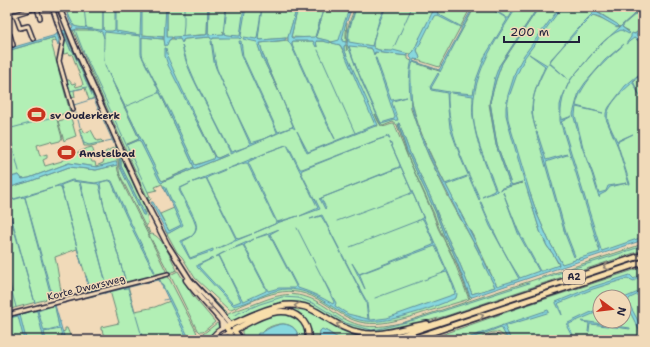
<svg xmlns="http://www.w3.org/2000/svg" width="650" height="347" viewBox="0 0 650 347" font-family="'Shantell Sans',sans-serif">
	<rect width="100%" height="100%" fill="#f1dab9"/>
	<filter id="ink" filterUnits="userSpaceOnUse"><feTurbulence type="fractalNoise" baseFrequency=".025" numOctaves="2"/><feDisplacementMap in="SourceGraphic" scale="8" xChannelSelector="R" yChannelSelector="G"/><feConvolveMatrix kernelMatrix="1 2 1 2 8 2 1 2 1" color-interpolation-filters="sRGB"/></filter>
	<g filter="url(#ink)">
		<path fill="#b2efb5" stroke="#6a8878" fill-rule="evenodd" d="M66,7H166L165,37L142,35V37L163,39H164L165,45H166L169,40L171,39H180L183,42V40L184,39L210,37L213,39V38L242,37L225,35L223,31L222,35H208L209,7H226L225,20L227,7H297L288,38L261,40L258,39L257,41L262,57L280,94L263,55L260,43L288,40L292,46V42L293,41H313L317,47L316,41C324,41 333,42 340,45L350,64L376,125L375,126H378L350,64L344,49V45H346L347,51V45H348L370,48L372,49L375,54V52L408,56V59L413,62L439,71L475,7H538L505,57L499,66L489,104L496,145L510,185L500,189L522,183L512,185L511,184L497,145L490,102L496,80L502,63L539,7H588L591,10L593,15C606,19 616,27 629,31L622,27L624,24L643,8V28L634,34V38L643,43V71L633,80L628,86L643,73V239L613,249L601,251V253L563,266L549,241L537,214L530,193L528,192L540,231L547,246L553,254L560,267L498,288C489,271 482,254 474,238C467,224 459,211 452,197C434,161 415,129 410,89L411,109L419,132L429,157L448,196L478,251L495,287L472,294L457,257L446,235L431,198L411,156L399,123L398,124L407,151L436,213L444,235L453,252L470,296L472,297L470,299L457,265L439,228L434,214L409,160L397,125L393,122L383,126C378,124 377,118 375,114L381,126C385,128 389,124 394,124L395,126L409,160L433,214L438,228L452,256L469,299C449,305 429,311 410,317C395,321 380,325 365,323C349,321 337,311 324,303C289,280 265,296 231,310H229L195,278L182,257L177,252L165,230L169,233L179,227L169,231L160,214L174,208L162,184L155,187L157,190L148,192L151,199L149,201L103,99L73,30H94C89,29 78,28 74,26C70,22 68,12 66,7ZM115,87L161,180L162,181L194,167L163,99L195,165L214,159V156L197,120L215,157L218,158L227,154L228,155L164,181L162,183L140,141L139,140L129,144H127L139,139V138L117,92Z
			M167,7H208L207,34L206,35H200L170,38L167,37Z
			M298,7H324L315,38L291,37Z
			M325,7H352L346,23H347L346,33V42H332L317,38L316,36Z
			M355,7H471L439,67L414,59L418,60L419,56L417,50L423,37H420L414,51L411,54L379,50L374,48L373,46L347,43C345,30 351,18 355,7Z
			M592,7H642L620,27C611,19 600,15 592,7Z
			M65,33L94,98L89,100L85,88L74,90L75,97L71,98L66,80H69L72,84L75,83L76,87L83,85L82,81L72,54L70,55L69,53L64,54L63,53L65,43L64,34Z
			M56,37L57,40L51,42L70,112L56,116L62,138L60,141L52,143L51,141L37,145L40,156L47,154V158L43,160L45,166L62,161V160L72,157L75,153C82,152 85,148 92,147L94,153L89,155L92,162H95L96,166L103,163L105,157V152L113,148L117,157V162L96,167L69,163L29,178L22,179L19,175L7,178V131L10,130L9,129H7V51Z
			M71,118L76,136L65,140L64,141L58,121Z
			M82,128L85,133L91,130L97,141L101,140L104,143L91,146H84L79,129Z
			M116,146L146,210L148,223L146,227L147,229L148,228L150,234H149L120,175L119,170L118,158L114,147ZM116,148L121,161V166L145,214L143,215L120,167V161Z
			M116,165H117L118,171L125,188L167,273L91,292L77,249L55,257C58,270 59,282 62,295L7,310V188L31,181L69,167L96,170Z
			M152,234C163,237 171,259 177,270L169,273L149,235Z
			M643,244V250L449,315L396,330L371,333L345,327L310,306L294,302H281L272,305L233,322L231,321L226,315C234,311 243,308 252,305C268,299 284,291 302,296C313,298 323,305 332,311C359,330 373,329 405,322Z
			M643,267V340H511L503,325L501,326L508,340C504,337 501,332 495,332C487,332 482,339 475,340C460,342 442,340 427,340L524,306ZM600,297H624V321H600Z
			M178,271L193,296L215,322L203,332H199L197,330L170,275Z
			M168,276L196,331L199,340H105L102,330H101V327L119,323L110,291L128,286L135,311L155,307L170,301L159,278Z
			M193,279L226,312L225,314L195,282Z
			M55,305L59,327L49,331L60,328L64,340H7V317Z
			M283,307L303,308L360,334L415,328L376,340H344L336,337L327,331H320L319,340H311C312,329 305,314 293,311C286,310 278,311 270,311Z
			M279,313L297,317L304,325L307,340H299C297,321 279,321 266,329C263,332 260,336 257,339L258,340H245L242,333V329C251,320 266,317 279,313Z
			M217,323L219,326V329L208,340H202L203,334Z
			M65,328H67L72,340H65L62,332L65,331Z
			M493,334L498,335L504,340H481L486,337Z"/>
		<path fill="#87d8de" stroke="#5f8f9d" d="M65,7H66L69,16L74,26L78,27L85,28L86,26L87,28L101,30L103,29V7V29L105,31H112L115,30V7H116V31L140,35L141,7H142V35L163,37V39L142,37V53L143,58L171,113L195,165H196L213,159L214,156L168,65L165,56V48H166L168,58L182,89L215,157L218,158L227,154L228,155L164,181L162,183L160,182L140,141L139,140L127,145L139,139V138L108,72L161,180L163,181L194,167L162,97L160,93H158L159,91L143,59L141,54V37L140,36L105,32L104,34V38L102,32L95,30L76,29L75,30H73L64,34L71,51L64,34L63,33L57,34L59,40L58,45L55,37L7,51V49L56,35V33L72,28L73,27L70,22Z
			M166,7H167V37H172L171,39L169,40L167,45L165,46L164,39Z
			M208,7H209L208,35L223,34L226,7H227L224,34L227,35L240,36L244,7H246L241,36L242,37L240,39L239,38H213V39H211L210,37L185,39L183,40L182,43L180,39H174L173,37L206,35L207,34Z
			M262,7L258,39L261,40L286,38L285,40L260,43L263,55L295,129L292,127L230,154V152C222,136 214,119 205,102C196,84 185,65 182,45L187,62L196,83L231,152L246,147L250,144L216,68L214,62L211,41H212L215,61L217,69L236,112L251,143L264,139L277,133V132L242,56L239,41H241L243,56L278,132L292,127L293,126L281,96L262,57L257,42L243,39L244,37L256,39L257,38Z
			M297,7H298L291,37L292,38L315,37L324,7H325L316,36L317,38L330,41V43L323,41H316L317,47H316L313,41H293L292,42V45L335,139L327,124L291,45L288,41V37Z
			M350,7H352L345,26L342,41L346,42V45L344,46V49L378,125L307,153L297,131L308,152L375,125L342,48L340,45L332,43V42L339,40L344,23Z
			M356,7C354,18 347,29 349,42L372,46L379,20L385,7H386C381,18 373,35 373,47C377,51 385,51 391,51L393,50L408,54V56L375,52L374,55L372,49L370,48L349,46L356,67L381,123L394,119L395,117L375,58H376L391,100H392L407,97L393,101L392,103L398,120C392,120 387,123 381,124L361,80L348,46L347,45L349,27Z
			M435,7H439L437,11L438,14L460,26V27L436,15L434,16L417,50L420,58L418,60L414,59L413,61L439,70L461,30V28L473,7H474L440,72L439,70L413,62C410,69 411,76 411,83C411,89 411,96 412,102C417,131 431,158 445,184L467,176V177L446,185L474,239L488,269L497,286L519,279L490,226L480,202H481C492,228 504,254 520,278L539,271L518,233L503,192L518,230L540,271H542L559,265V264L553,254L547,246L540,231L525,183L523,181L524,180L509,127L506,115V107L508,95L516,70L524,55L560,7H562L525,57L516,77L509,97L507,106L508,119L530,193L537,214L549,241L562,264L575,260L576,258L577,259L600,252L560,121V105L562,98L570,80L599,46L639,10L643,7L624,24L622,27L630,33L629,34L621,30C605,36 592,54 582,66C578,71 573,76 570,81C563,93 560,107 561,120L572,116L561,122L562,123L601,250L602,251L643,237V240L472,297L470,296L453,252L444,235L436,213L407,151L398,123H399L411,156L431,198L446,235L457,257L472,294L495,287C493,282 490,278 488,273C484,266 481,258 478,251C465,226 452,202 440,178C421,141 402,101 412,59L410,57L411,54L414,51L420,37Z
			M488,7H490L507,18H509L515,7H517C495,41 468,79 474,122C477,144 487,165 495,186L496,190L498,191L482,197L494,191L495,189C486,166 476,143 473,118C472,111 473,103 473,96L451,93V92L473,94L476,80L485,56L507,20L506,18Z
			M538,7H539L502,63L496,80L490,102L497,145L511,184L512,185L522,182L500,190V189L510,185L496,145L490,106V100L495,77L499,66L505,57Z
			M588,7H592L596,10L600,7H602L598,11V13L617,24L619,26L617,27L598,16L593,15L579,29L551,59L550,63L568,79L550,64H548L547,65C540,78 530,99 532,114C533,120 535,125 536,130C529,110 533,94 541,75C543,72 544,69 545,66L529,54L547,65L576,30L592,14L591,10Z
			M643,28V29L636,35L637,36L643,40V43L634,38L626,44L631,37V35L632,33L635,34Z
			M624,44C621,48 615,52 610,57C597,69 579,88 576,106L603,113L576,107L575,115L583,147L593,174L599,193L606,191L608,186L627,183L610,187L606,192L600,195L599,197L592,174L582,147L573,114L579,92L585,83L605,60Z
			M643,71V73L633,81L641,98L633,83H632C623,91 603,108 608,121C610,127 614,135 617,141L633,134L617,142L630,184H629L618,147L606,119V113L609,107L625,86Z
			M438,73L439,74L431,88L432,89L449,92V93L448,94C447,131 465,166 480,199L479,200L462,161L450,128L448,109L447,93L431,90L430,87Z
			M536,132H537L546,160L567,154V155L546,162L566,233L575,256L574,257L565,234Z
			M388,136L390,139H389L388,137L377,140L302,170L301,172L314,198L316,200V201L320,209L300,216L318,208L288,147L286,145L267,152L286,145H288L300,169H302Z
			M390,142L454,286L457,294L456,298C441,304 427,310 411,314C390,320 369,326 348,316C327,305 314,290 288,289C273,289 259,298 245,303C241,304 237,305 233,306L197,267V265L199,264L213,258L199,265V267L233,304L236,303L241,301L219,256L215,257L227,251L219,255L235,287L243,301H244L266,291V289L243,245L229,250L254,239L244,245L268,291L279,288H295L296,286L269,234L256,238L279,229L270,234L298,288C311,292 321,297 333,304L334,302L323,279L336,303L335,306L348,314L368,319L366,302L326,224L321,216L310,219L322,215L362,293L366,300L367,301V304L369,319L371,320L387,318L455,294L453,286L447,272L442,273L446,270L435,246L360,274V276L365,289L352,263L359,274L433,245L434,243L423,219L417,221L422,218L423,217L413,194H409L412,192L401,167L321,198L326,208L325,209L320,199H319L399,167L400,165Z
			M116,148L121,161V166L145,215H143L120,167V161Z
			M266,153L248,162L277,222L298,216L277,223L254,233L275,224L276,222L247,163H245L227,169Z
			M115,162H117V165L96,170L69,167L31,181L7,188V178L19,175L22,179L29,178L69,163L97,167Z
			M225,169V170L208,177L207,179L236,237L238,239L252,234L216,249L236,239L206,178L193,182Z
			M72,180L95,183L109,180L112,181L127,215L155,272H154C139,243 124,214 112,183C110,179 104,181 100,183L103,203L125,279L104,206L99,185L98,184L80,182L106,283L79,182L72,181L61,185V186L82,266L61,187L59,186L54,187Z
			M191,183L181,188L180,190C184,197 187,204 191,211C198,225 201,234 183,241V243L190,258L213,249V251L190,259L181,243V241L192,236L195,232L196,226L193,218L179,190L180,188Z
			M163,186H165L183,225L180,227L169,233H167L151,202H153L169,231L181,225L170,200Z
			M52,188L25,197L53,298L51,296L25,198L23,197L8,201L7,202L35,303L7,205V201Z
			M643,273V275L634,281L627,278L622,280L593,289L559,303L558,304L560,307V308L562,315L556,303V302L592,287L630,275L634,279Z
			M86,276L91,290L107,286V285L108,286L114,285V286L83,294V293L89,291Z
			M159,279L170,299L190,340H188L159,280L150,282L149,281Z
			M643,290V292L630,298L629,299L628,302L643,330V336H642L625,302L624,301V298Z
			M55,305L65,340H63L60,329L44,332L46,340H44L37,311H32V310L51,306L38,311L44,331L59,327L55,307L53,306Z
			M600,308V311L569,324V326L575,340H574L567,327L568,323Z
			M548,310L549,312L547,313L505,326V327L511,340H508L501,327L467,340H462L504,325Z
			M29,311V312L20,315L26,339L24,340L18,316L10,318L9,316Z
			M582,321L630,328V329L591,324H590L589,332H588L589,323L582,322Z
			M283,324C293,325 298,330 299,340H258L257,339L258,333H262C268,328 275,325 283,324Z
			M322,329C330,332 335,338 344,340H319L320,331Z"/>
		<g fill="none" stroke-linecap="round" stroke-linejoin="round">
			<path stroke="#5f8f9d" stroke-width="1" d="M84,7L86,27
				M75,30L84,53L148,192
				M65,33L88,86L114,144
				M183,36L184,24V7
				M104,38C104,49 102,63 108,72
				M394,47L412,7
				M318,50L355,133
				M63,67L65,75
				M68,83L69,88
				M71,96L70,91L87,87
				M72,101L74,107
				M74,105L93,99
				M124,107L158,93
				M76,113L80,127
				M80,130L84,144
				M84,143L89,145L112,140
				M19,171L8,129L53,117
				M337,221L409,194
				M297,228L323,279
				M350,247L417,221
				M7,274L16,307
				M86,276L87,281
				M538,280L643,246
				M124,288H128L135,313
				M85,298L150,282
				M375,298L443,273
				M164,300L168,299
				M60,304L79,299
				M234,315L260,304L282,297L298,298L315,304L346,323L356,326L372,330L383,328L418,319L529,283
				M136,316L143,340"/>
			<defs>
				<path id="minor" d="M52,7L63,40L59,61L73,110
					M37,8L40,18
					M15,14L20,28L28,26L33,39
					M7,17L39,7
					M7,33L10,35L13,45
					M7,315L168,274"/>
				<path id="tertiary" d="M210,340C213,335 218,330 223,328
					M215,340L231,331"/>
				<path id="secondary" d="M59,7L74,44L119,145L140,191L167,244L190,280L220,312L231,326
					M186,280C198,297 214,311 226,327
					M221,320L222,328"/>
				<path id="primary" d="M231,325L226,327L234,340
					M234,330L240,340"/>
				<path id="motorway" d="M231,325C258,313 288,295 317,312C331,320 344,330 361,333C383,337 405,327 427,324
					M234,330C252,321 281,301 300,318C306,323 309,331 308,340
					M387,340L643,255
					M409,340L643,262"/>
			</defs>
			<use href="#minor" stroke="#22223b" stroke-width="6"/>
			<use href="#tertiary" stroke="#22223b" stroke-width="6"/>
			<use href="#secondary" stroke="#22223b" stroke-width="7"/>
			<use href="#primary" stroke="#22223b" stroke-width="8"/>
			<use href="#motorway" stroke="#22223b" stroke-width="8"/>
			<use href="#minor" stroke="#f1dab9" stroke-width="3"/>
			<use href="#tertiary" stroke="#f1dab9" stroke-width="3.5"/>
			<use href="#secondary" stroke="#f1dab9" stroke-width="4"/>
			<use href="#primary" stroke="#f8deab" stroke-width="4.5"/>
			<use href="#motorway" stroke="#f8deab" stroke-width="5"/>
		</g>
		<defs><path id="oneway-chevron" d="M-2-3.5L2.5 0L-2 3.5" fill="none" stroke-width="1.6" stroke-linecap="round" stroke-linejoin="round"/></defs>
		<g stroke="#8d8073">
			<use href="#oneway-chevron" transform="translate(606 267) rotate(162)"/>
			<use href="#oneway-chevron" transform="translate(297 306) rotate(-172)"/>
			<use href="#oneway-chevron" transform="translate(481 316) rotate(-19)"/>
			<use href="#oneway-chevron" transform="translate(339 325) rotate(-154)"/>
		</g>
		<use stroke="#8a7e7a" href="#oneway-chevron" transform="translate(210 308) rotate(48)"/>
	</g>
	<defs>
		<symbol id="stadium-bare" viewBox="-9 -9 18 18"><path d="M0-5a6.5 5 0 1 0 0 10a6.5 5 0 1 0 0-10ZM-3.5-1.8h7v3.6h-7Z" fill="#c8321e" stroke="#f1dab9" stroke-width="2.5" paint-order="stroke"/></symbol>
	</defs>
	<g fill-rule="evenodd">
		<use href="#stadium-bare" x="24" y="102" width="25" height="25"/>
		<use href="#stadium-bare" x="54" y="140" width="25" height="25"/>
	</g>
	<g text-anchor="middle" stroke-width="3" stroke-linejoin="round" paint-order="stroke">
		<rect fill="#f1dab9" stroke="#605961" stroke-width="1" x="563" y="270" width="22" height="14" rx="3"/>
		<g font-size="9" font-weight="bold" fill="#22223b">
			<text x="574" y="280">A2</text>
		</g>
		<g font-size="10" font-weight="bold" fill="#22223b" stroke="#f1dab9" text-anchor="start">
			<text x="50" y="119">sv Ouderkerk</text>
			<text x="79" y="157">Amstelbad</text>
		</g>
		<g font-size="10" fill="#22223b" stroke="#f1dab9">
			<text transform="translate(86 287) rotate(-14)" y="4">Korte Dwarsweg</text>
		</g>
	</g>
	<rect width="650" height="347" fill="none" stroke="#f1dab9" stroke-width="24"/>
	<rect x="12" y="12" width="626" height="323" fill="none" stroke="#22223b" stroke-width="1.5" filter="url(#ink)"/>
	<g transform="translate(612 309) rotate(105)"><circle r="19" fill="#f1dab9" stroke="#9e9087"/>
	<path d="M0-3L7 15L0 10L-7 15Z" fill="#c8321e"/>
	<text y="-6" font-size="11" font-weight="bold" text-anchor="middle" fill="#22223b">N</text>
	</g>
	<path d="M504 36v6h75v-6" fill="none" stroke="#22223b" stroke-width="2"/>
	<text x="510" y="36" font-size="12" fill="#22223b" stroke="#f1dab9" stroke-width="3" paint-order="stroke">200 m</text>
</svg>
